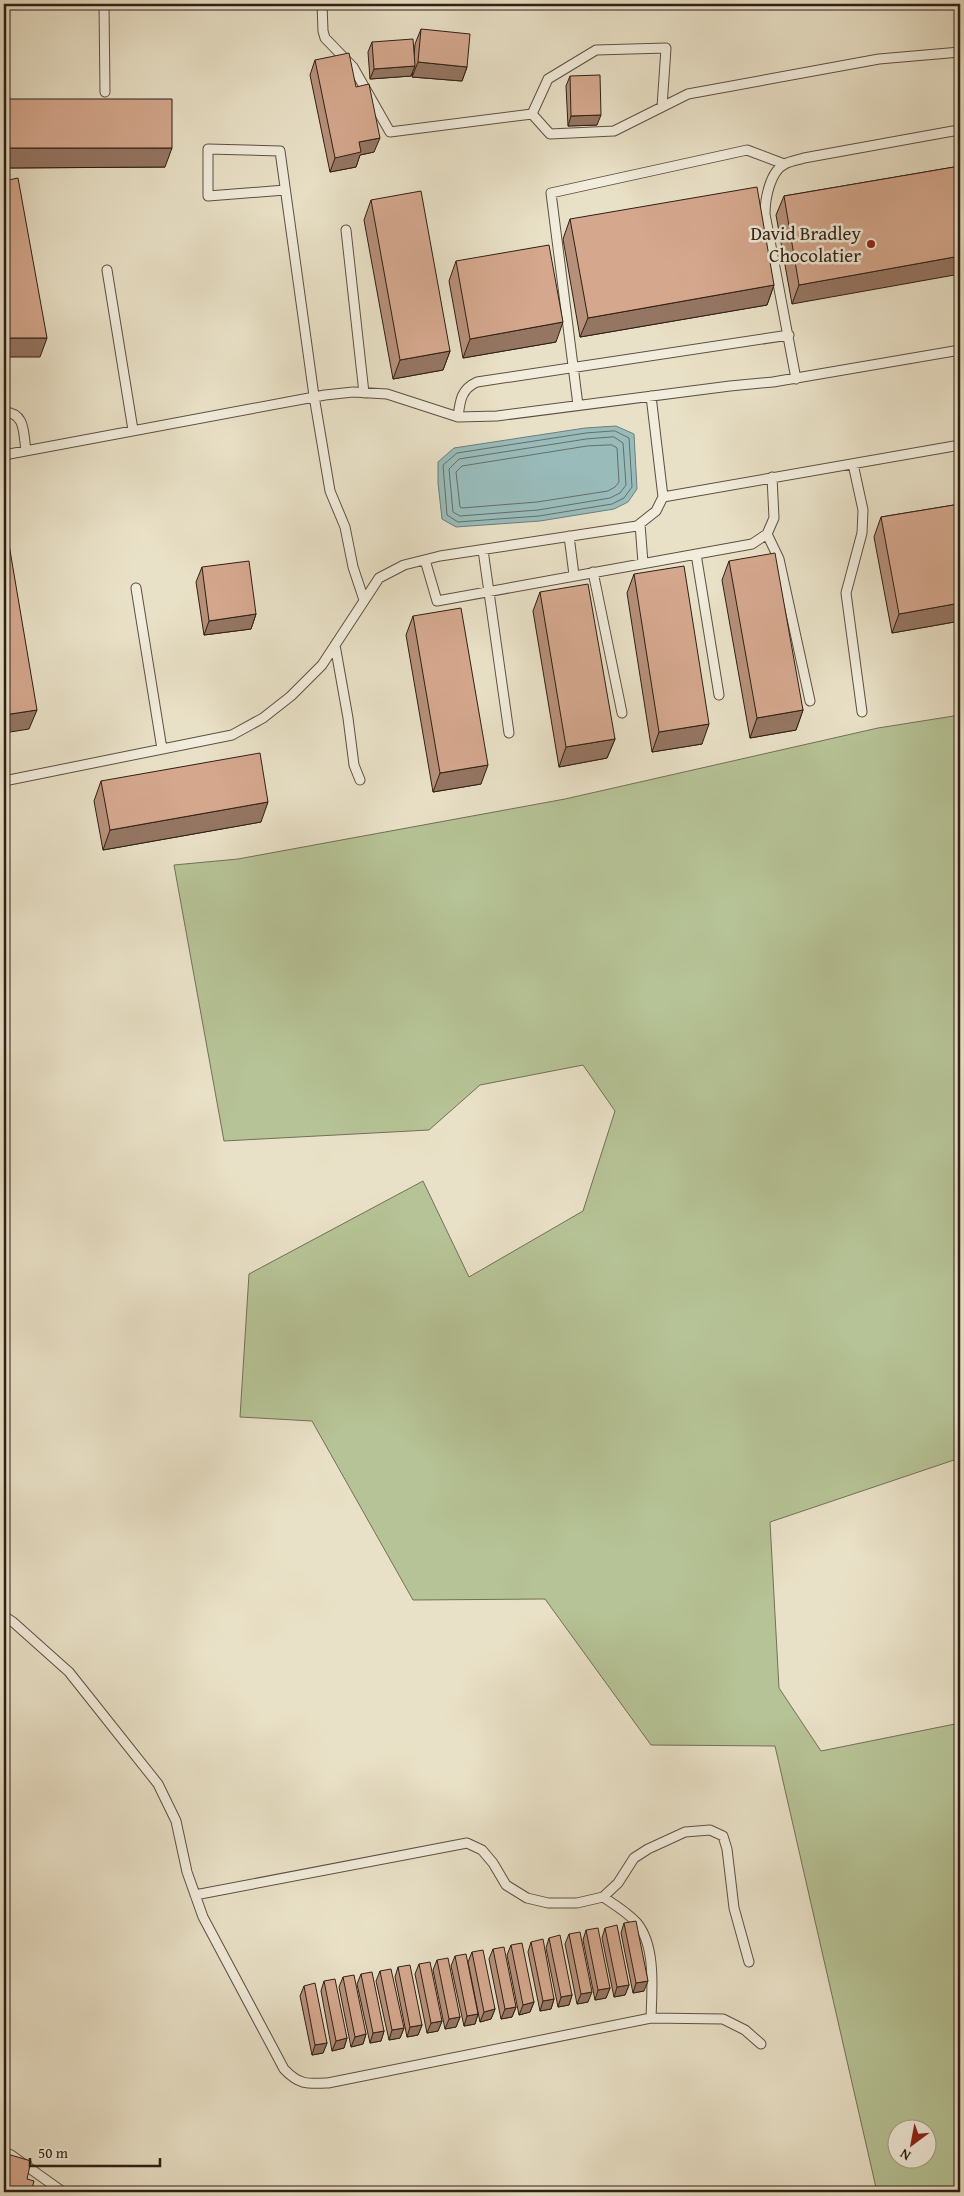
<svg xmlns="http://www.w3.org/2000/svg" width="964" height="2196" viewBox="0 0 964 2196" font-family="'Gentium Book Plus',serif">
	<rect width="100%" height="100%" fill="#e9e1c7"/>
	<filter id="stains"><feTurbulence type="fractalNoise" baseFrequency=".004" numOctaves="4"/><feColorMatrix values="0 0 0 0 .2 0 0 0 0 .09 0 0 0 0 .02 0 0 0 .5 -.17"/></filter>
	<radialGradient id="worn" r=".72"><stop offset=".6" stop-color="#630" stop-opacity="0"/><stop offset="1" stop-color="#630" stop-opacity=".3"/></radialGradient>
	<path fill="#b6c396" stroke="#727155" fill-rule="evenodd" d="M960,715V1458L770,1522L779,1688L821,1751L960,1723V2192H877L775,1746L651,1745L545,1599L413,1600L312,1421L240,1417L249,1274L423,1181L469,1277L583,1211L615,1111L583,1065L480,1085L429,1130L224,1141L174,865L238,859L565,799L878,728ZM896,2128H926V2158H896Z"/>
	<path fill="#99bcbb" stroke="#6e7d78" d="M616,426L634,434L637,489L628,502L614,509L540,521L456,527L442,519L438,483V462L454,448L585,428Z"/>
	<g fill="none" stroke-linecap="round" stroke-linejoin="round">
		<path stroke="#646e68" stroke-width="1" d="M615,431L629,438L632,487L624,498L612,504L539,516L458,522L447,515L443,465L457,453L586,433Z
			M614,437L623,443L626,485L620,493L610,498L538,510L460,516L453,512L449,469L459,459L586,439Z
			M612,445L617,448L619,482L615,487L608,491L537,502L462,508L460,507L456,472L462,466L587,446Z"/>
		<defs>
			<path id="lane" d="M104,4L105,92
				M322,4L323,31L325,38L353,67L390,132L532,114
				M666,48L662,107L614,131L550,134L532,114L548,79L596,50Z
				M662,107L688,94L879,59L960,52
				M285,190L208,196V149L280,151L314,396L330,491L345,527L353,567L364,600
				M346,230L364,393
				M107,270L133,430
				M796,379L765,214C765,199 770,171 785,164C790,161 798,160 804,158L953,131L960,133
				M651,396L663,497
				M578,405L551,193L747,150L784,164
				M4,412C26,413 23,433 26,450
				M458,417C460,401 461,389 477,382L789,335
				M4,455L325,395L353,392L387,394L458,417L497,416L730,386L773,382L960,350
				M853,464L863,510L862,533L846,593L862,712
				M640,524L643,563
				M767,534L779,559L810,701
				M569,536L574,575
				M483,550L509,733
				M696,554L719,695
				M425,560L437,601L752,544L767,534L774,518L772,477
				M593,572L622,713
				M136,588L162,749
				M335,645L348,718L354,765L360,780
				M4,781L232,735L263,718L291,696L322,665L379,578L404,565L440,556L637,526L656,511L663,497L960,445
				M4,1616L13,1622L69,1672L158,1784L176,1821L187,1872L203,1917L284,2069C299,2085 307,2084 328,2083L651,2018L723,2019L745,2030L761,2044
				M195,1895L467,1843L482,1850L493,1863L506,1885L527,1898L548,1903H577L603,1897L618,1883L634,1858L648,1849L685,1832L710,1830L723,1836L727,1849L734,1908L749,1962
				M603,1897C615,1905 627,1912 637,1923C656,1946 652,1990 651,2018
				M4,2152L11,2155L63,2192"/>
		</defs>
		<use href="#lane" stroke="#5d5041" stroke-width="11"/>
		<use href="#lane" stroke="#f1ecdb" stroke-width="9"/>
	</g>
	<path fill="#b7907a" stroke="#2e1f14" d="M421,29L467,67L462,81L412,77L413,72L411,76L370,79L368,52L372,42L414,57L415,44Z
		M315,60L356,87L374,152L360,155L356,167L330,172L310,75Z
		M570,76L597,125L568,126L566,86Z
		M8,99L165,167L4,168V111Z
		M960,166L792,304L776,215L784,196Z
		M371,200L450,351L443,370L393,379L364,220Z
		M570,219L774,285L767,305L580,337L563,239Z
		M456,261L556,342L463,358L449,281Z
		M960,504V621L892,633L874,537L881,517Z
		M729,561L803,710L796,730L750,738L722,580Z
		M202,567L256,614L251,629L204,635L196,582Z
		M634,574L702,744L652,752L627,593Z
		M540,592L615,739L607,758L559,767L533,611Z
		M413,616L481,784L433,792L406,635Z
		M101,781L261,822L103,850L94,801Z
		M624,1923L644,1991L633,1993L621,1933Z
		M605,1928L629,1985L625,1995L614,1997L602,1938Z
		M586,1930L610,1988L606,1998L595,2000L583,1940Z
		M569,1934L588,2002L577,2004L565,1944Z
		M549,1938L572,1995L569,2005L558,2007L546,1948Z
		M531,1942L554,1999L551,2009L540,2011L528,1952Z
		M511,1945L534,2002L530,2012L519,2015L507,1955Z
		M493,1949L516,2007L512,2017L501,2019L489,1959Z
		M472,1952L495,2009L491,2019L480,2022L468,1962Z
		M455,1956L478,2014L475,2024L464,2026L451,1966Z
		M437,1960L460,2017L456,2027L445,2029L433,1970Z
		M419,1964L442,2021L438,2031L427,2033L415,1974Z
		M398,1967L422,2025L418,2035L407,2037L395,1977Z
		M380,1971L404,2028L400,2038L389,2040L376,1981Z
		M361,1974L384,2031L381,2041L370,2043L357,1984Z
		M343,1977L366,2034L363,2044L351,2047L339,1987Z
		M324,1981L347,2038L344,2048L332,2051L321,1991Z
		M304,1986L327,2043L323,2053L312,2055L300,1996Z"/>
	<path fill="#957663" stroke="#2e1f14" d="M418,62L467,67L462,81L412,77Z
		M415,66L411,76L370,79L374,69Z
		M601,115L597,125L568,126L571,116Z
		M380,138L374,152L360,155L356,167L330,172L335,158L359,142Z
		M9,148H172L165,167L4,168V162Z
		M960,256V274L792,304L799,285Z
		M774,285L767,305L580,337L588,318Z
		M563,322L556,342L463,358L470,339Z
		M4,338H47L40,357H4Z
		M450,351L443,370L393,379L400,360Z
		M960,603V621L892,633L899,614Z
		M256,614L251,629L204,635L209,621Z
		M37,710L29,729L4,733V715Z
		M803,710L796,730L750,738L757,718Z
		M709,724L702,744L652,752L659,732Z
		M615,739L607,758L559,767L566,747Z
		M488,765L481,784L433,792L440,773Z
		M268,802L261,822L103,850L110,830Z
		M648,1981L644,1991L633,1993L636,1983Z
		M629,1985L625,1995L614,1997L617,1987Z
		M610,1988L606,1998L595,2000L598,1990Z
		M592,1992L588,2002L577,2004L581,1994Z
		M572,1995L569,2005L558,2007L561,1997Z
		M554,1999L551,2009L540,2011L543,2001Z
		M534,2002L530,2012L519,2015L523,2005Z
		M516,2007L512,2017L501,2019L505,2009Z
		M495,2009L491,2019L480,2022L484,2012Z
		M478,2014L475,2024L464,2026L467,2016Z
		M460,2017L456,2027L445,2029L449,2019Z
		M442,2021L438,2031L427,2033L431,2023Z
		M422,2025L418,2035L407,2037L410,2027Z
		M404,2028L400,2038L389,2040L392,2030Z
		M384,2031L381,2041L370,2043L373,2033Z
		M366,2034L363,2044L351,2047L355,2037Z
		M347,2038L344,2048L332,2051L336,2041Z
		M327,2043L323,2053L312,2055L315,2045Z"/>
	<path fill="#d5a88e" stroke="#2e1f14" d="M421,29L470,34L467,67L418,62Z
		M413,39L415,66L374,69L372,42Z
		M349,53L356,87L369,84L380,138L359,142L361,152L335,158L315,60Z
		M600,75L601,115L571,116L570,76Z
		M8,99H172V148H9Z
		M960,166V256L799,285L784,196Z
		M18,178L47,338H4V181Z
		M757,187L774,285L588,318L570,219Z
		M421,191L450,351L400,360L371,200Z
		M549,245L563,322L470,339L456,261Z
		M960,504V603L899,614L881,517Z
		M4,515L37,710L4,715Z
		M775,553L803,710L757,718L729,561Z
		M249,561L256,614L209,621L202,567Z
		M684,566L709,724L659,732L634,574Z
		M588,584L615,739L566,747L540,592Z
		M461,608L488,765L440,773L413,616Z
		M260,753L268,802L110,830L101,781Z
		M636,1921L648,1981L636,1983L624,1923Z
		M617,1925L629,1985L617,1987L605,1928Z
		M598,1928L610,1988L598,1990L586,1930Z
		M580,1932L592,1992L581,1994L569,1934Z
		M560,1935L572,1995L561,1997L549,1938Z
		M543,1939L554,1999L543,2001L531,1942Z
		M522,1943L534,2002L523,2005L511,1945Z
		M504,1947L516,2007L505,2009L493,1949Z
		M483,1950L495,2009L484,2012L472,1952Z
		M466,1954L478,2014L467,2016L455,1956Z
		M448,1958L460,2017L449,2019L437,1960Z
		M430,1962L442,2021L431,2023L419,1964Z
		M410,1965L422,2025L410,2027L398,1967Z
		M391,1969L404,2028L392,2030L380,1971Z
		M372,1972L384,2031L373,2033L361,1974Z
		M354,1975L366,2034L355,2037L343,1977Z
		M335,1979L347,2038L336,2041L324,1981Z
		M315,1983L327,2043L315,2045L304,1986Z
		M4,2153L31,2161L27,2179L34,2181L31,2192H4Z"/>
	<circle fill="#8f2418" stroke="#f1ecdb" stroke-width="2" cx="871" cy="244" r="5"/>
	<g text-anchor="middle" stroke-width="5" stroke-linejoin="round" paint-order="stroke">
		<g font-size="19" fill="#2e1f14" stroke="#f1ecdb" text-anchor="end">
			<text x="861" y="240">David Bradley<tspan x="861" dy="22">Chocolatier</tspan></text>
		</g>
	</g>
	<rect width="964" height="2196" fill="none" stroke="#e9e1c7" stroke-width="20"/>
	<rect x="5" y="5" width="954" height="2186" fill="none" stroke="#2e1f14" stroke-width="2.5"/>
	<rect x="10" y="10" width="944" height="2176" fill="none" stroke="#2e1f14"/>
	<g transform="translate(912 2144) rotate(212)"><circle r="24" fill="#f1ecdb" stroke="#a39a8b"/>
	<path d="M0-4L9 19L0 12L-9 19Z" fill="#8f2418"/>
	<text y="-8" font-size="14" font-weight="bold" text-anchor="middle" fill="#2e1f14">N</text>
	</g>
	<path d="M30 2158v8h130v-8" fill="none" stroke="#2e1f14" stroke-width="2.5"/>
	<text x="38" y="2158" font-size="15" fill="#2e1f14" stroke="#f1ecdb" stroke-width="4" paint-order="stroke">50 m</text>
	<rect width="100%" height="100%" filter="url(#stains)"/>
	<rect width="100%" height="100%" fill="url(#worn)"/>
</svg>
